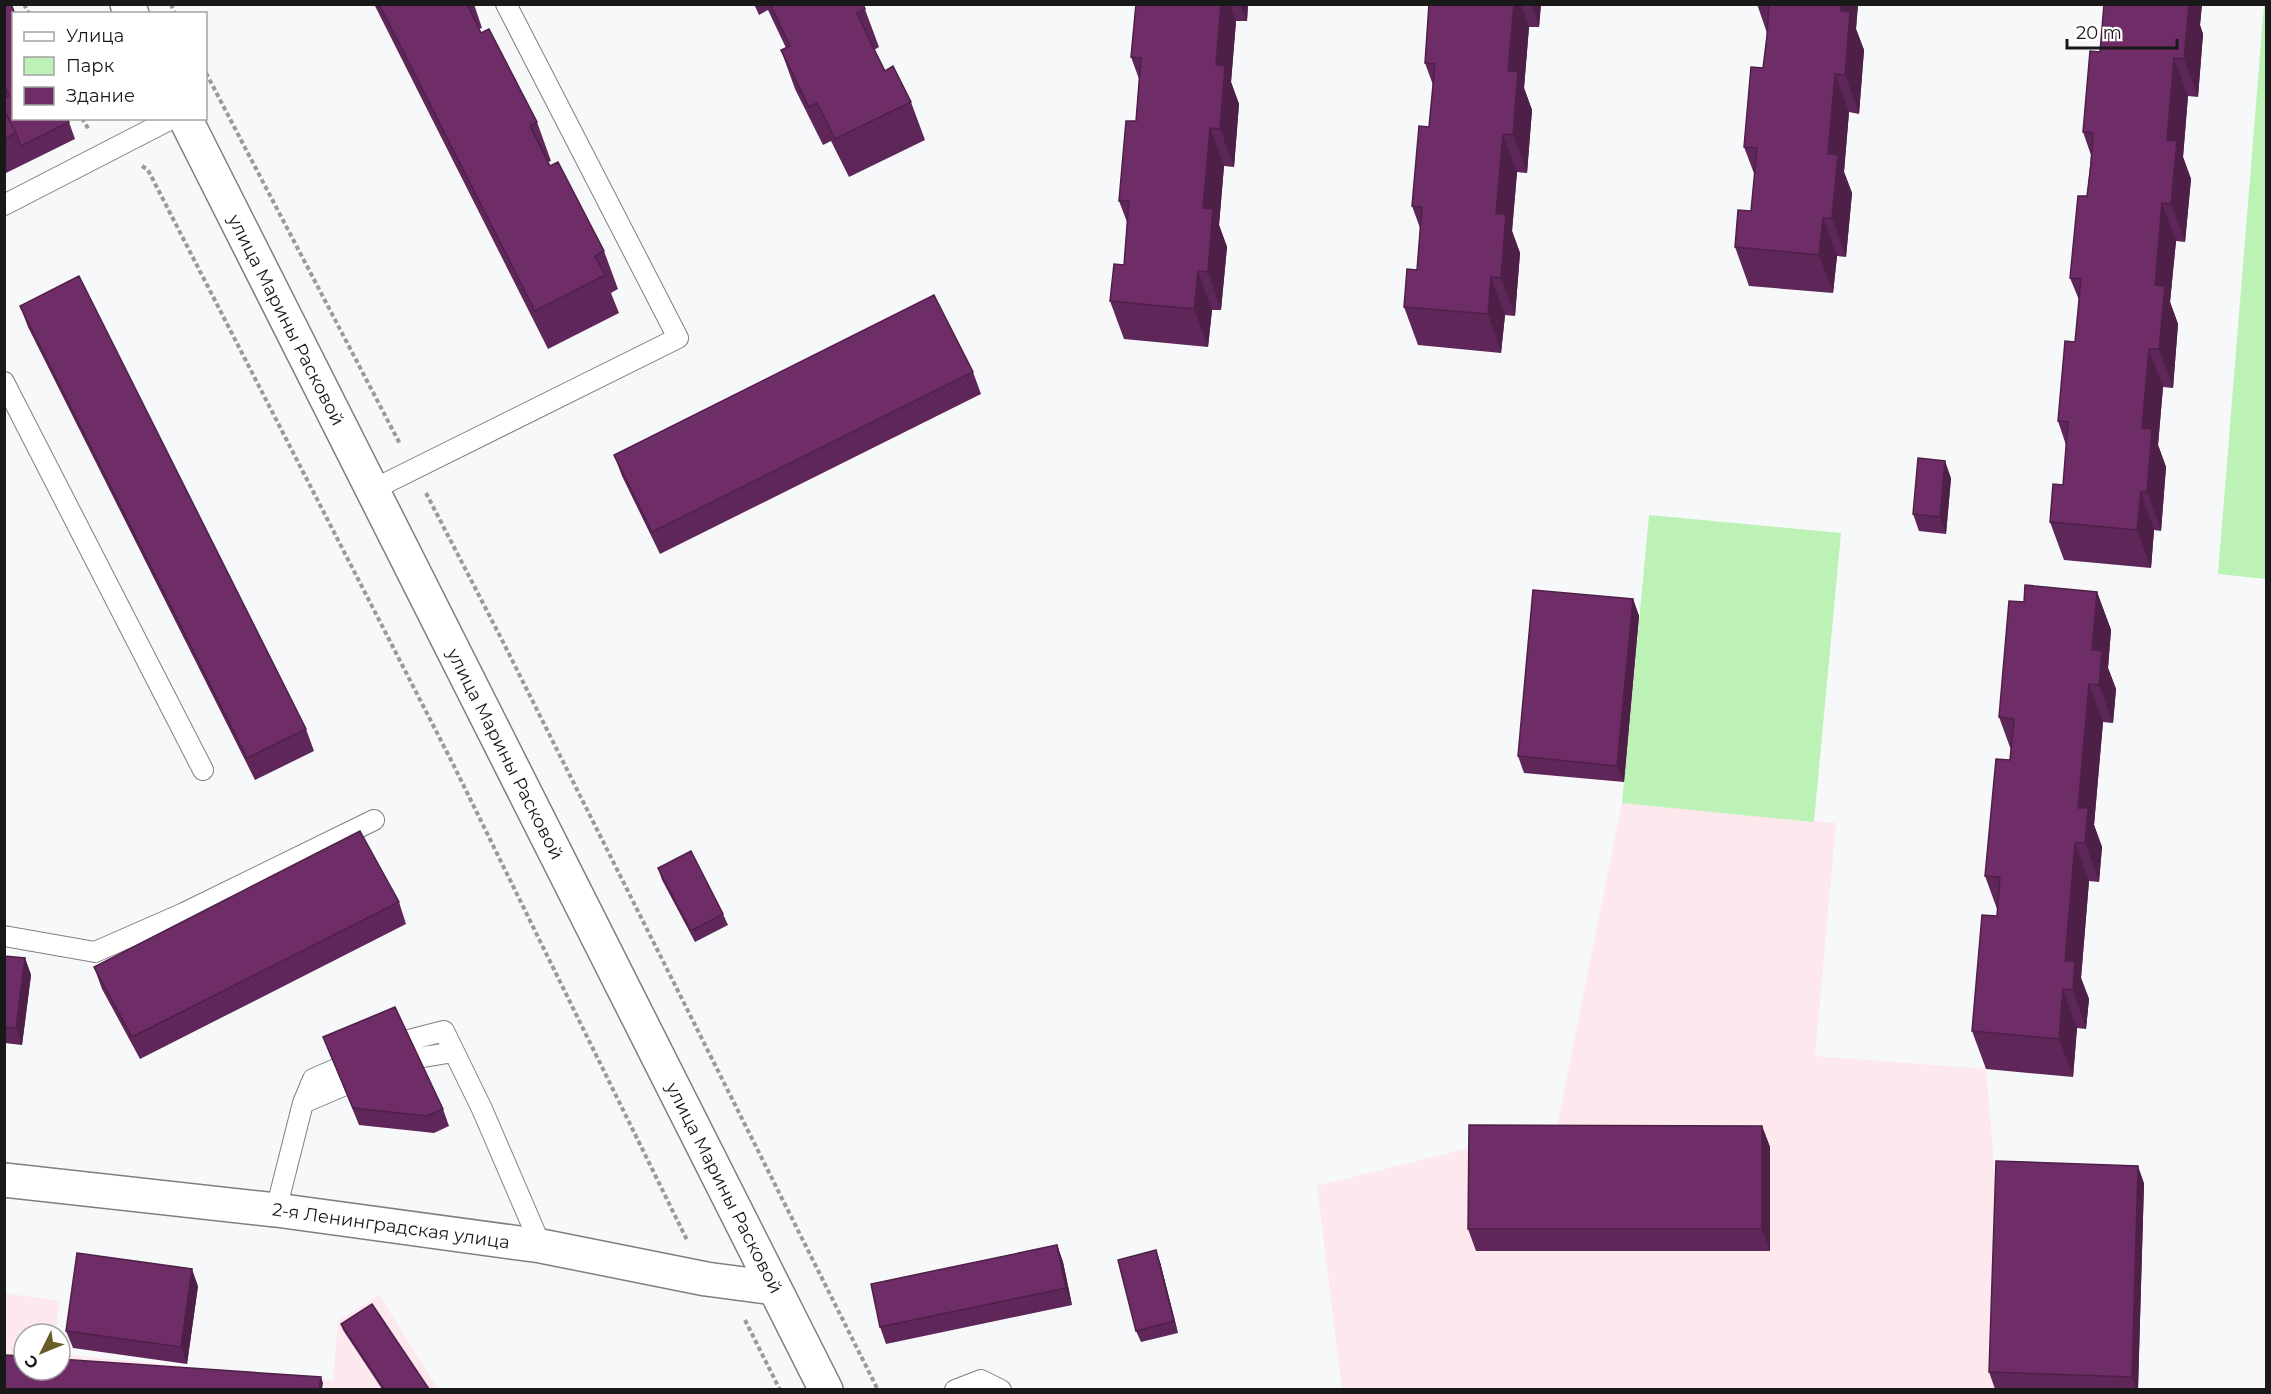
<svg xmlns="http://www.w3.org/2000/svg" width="2271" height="1394" viewBox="0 0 2271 1394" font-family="Montserrat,sans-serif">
	<rect width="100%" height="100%" fill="#f7f8fa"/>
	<path fill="#fde8ee" d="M1622,803L1836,823L1815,1056L1986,1069L1995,1177L2144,1183L2138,1389H1342L1317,1186L1477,1146L1553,1147Z
		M4,1293L59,1301L56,1334H24V1370H60V1354L333,1381L338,1321L379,1295L438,1389H5Z"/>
	<path fill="#bdf2b7" d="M2264,5H2266V579L2218,574Z
		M1649,515L1841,533L1814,822L1622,803Z"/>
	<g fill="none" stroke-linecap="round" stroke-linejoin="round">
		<defs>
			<path id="service" d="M4,205L173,118
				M4,382L203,770
				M372,490L678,338L506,4
				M4,936L95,952L184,913L374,820
				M409,1040L444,1031L482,1109L541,1246
				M417,1058L454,1052
				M303,1103L343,1086
				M276,1210L303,1103L313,1079L336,1069
				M955,1390L981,1380L1001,1390"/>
			<path id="minor" d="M4,1180L276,1210L541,1246L706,1279L774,1288"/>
			<path id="secondary" d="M127,4L132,14
				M185,118L826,1390"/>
		</defs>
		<use href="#service" stroke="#7f7f81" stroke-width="22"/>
		<use href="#minor" stroke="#7f7f81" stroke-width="36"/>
		<use href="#secondary" stroke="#7f7f81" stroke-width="36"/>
		<path stroke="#9a9a9c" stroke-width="4" stroke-dasharray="4.5 3" stroke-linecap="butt" d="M24,4L29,14
			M171,4L175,14
			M206,73L400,444
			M82,118L89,130
			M142,166L148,170L453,764L687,1240
			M426,493L501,638L878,1390
			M745,1320L780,1390"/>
		<use href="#service" stroke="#fff" stroke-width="20"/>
		<use href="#minor" stroke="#fff" stroke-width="33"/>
		<use href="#secondary" stroke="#fff" stroke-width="33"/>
	</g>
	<path fill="#5f2759" d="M4,4L69,122L75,139L4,174Z
		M374,4H474L482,28L479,29L537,122L551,161L548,162L604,251L618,289L611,293L619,313L548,349Z
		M754,4H863L879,47L874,50L885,71L911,102L925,140L849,177L831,141L823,145L795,89L781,50L786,48L768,10L759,15Z
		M1136,4H1248L1247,21H1236L1231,82L1239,104L1234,167L1224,166L1219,225L1227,247L1221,310H1212L1208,347L1124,339L1110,301L1124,265L1127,222L1119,201L1136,121L1139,79L1131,57Z
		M1429,4H1541L1539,27H1529L1524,88L1532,110L1527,173L1517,172L1512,231L1520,253L1515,316L1505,315L1501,353L1418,345L1404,307L1417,270L1420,228L1412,206L1429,127L1433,85L1425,63Z
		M1757,4H1858L1856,29L1864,50L1859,114L1849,112L1844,172L1852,193L1846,257L1837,256L1833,293L1749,286L1735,247L1751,211L1755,176L1744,147L1763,68L1767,33Z
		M2102,4H2202L2200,25L2203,34L2198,97L2188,96L2183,157L2191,179L2185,242L2176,241L2170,302L2178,324L2173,388L2163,387L2158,445L2166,467L2161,531L2154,530L2151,568L2064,560L2050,522L2063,485L2066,445L2058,421L2075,342L2079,300L2070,278L2087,196L2091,155L2083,132L2100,52L2104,10Z
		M20,306L306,729L314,751L255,780L28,327Z
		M973,372L981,394L660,554L622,476L614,455Z
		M1951,478L1946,534L1919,531L1913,514Z
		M2097,592L2111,630L2108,668L2116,689L2113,723L2103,722L2094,825L2102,847L2099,882L2089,881L2081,978L2089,999L2086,1029L2077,1028L2073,1077L1986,1069L1972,1031L1997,916V909L1985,876L2010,760L2011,750L1999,717L2024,602Z
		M1633,599L1639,616L1624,782L1524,773L1518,756Z
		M658,868L723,914L728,925L695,942L662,880Z
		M399,902L406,924L140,1059L102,989L94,967Z
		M4,956L25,958L31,975L22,1045L4,1043Z
		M323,1037L443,1109L449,1126L434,1133L359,1125Z
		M1762,1126L1770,1147V1251H1476L1468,1229Z
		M2144,1183L2138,1389H1995L1989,1372Z
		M1057,1245L1063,1262L1072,1305L886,1344L880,1327Z
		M1160,1262L1178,1333L1141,1342L1136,1331Z
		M198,1286L187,1364L73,1348L66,1331Z
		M341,1324L429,1389H382L343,1330Z"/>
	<path fill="#4e2048" d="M1221,4H1230L1236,21L1231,82L1239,104L1234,167L1220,129L1216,65Z
		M1240,4H1248L1247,21Z
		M1514,4H1521L1529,27L1524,88L1532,110L1527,173L1513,135L1508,71Z
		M1531,4H1541L1539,27Z
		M1841,4H1858L1856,29L1864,50L1859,114L1845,75L1841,11Z
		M2189,4H2202L2200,25L2203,34L2198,97L2184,59Z
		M2174,58L2188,96L2183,157L2191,179L2185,242L2171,204L2167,140Z
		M1835,74L1849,112L1844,172L1852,193L1846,257L1832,218L1828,154Z
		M1210,128L1224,166L1219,225L1227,247L1221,310L1208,272L1203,208Z
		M1503,134L1517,172L1512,231L1520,253L1515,316L1501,278L1496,214Z
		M2162,203L2176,241L2170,302L2178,324L2173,388L2159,349L2155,285Z
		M1823,218L1837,256L1833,293L1819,255Z
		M1198,271L1212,310L1208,347L1194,309Z
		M1491,277L1505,315L1501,353L1488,314Z
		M2149,349L2163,387L2158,445L2166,467L2161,531L2147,492L2142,428Z
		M1945,461L1951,478L1946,534L1940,517Z
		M2141,492L2154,530L2151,568L2137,530Z
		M2097,592L2111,630L2108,668L2116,689L2113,723L2099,685L2092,650Z
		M1633,599L1639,616L1624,782L1617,766Z
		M2089,684L2103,722L2094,825L2102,847L2099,882L2085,843L2078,808Z
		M2075,843L2089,881L2081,978L2089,999L2086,1029L2073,990L2065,961Z
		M25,958L31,975L22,1045L16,1028Z
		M2063,989L2077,1028L2073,1077L2059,1039Z
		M1762,1126L1770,1147V1251L1762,1229Z
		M2138,1166L2144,1183L2138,1389H2136L2132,1377Z
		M1057,1245L1063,1262L1072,1305L1066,1288Z
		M1156,1250L1160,1262L1178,1333L1174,1321Z
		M192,1269L198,1286L187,1364L181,1347Z
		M321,1377L323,1383L322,1389H319Z"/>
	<path fill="#6f2d67" stroke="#4e2048" stroke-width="1.5" d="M4,4H11L15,14H14V118H67L69,122L21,146L16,133L4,110V99L9,96L4,84Z
		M379,4H467L481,33L489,29L537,122L530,126L550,166L558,162L604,251L595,256L605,275L535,311Z
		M770,4H863L865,9L857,13L870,41L885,71L893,66L911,102L835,139L817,103L809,107L781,50L790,46Z
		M1136,4H1221L1216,65L1225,66L1220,129L1210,128L1203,208L1213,209L1208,272L1198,271L1194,309L1110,301L1114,264L1124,265L1129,201H1119L1126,121H1136L1141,58L1131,57Z
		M1429,4H1514L1508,71H1518L1513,135L1503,134L1496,214H1506L1501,278L1491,277L1488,314L1404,307L1407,269L1417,270L1422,207L1412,206L1419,126L1429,127L1435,64L1425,63Z
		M1768,4H1841V11L1850,12L1845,75L1835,74L1828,154L1838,155L1832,218H1823L1819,255L1735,247L1738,210L1751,211L1757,148L1744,147L1751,67L1763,68L1767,36L1769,5Z
		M2104,4H2189L2184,59L2174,58L2167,140L2177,141L2171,204L2162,203L2155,285L2165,286L2159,349H2149L2142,428L2152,429L2147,492H2141L2137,530L2050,522L2053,484L2063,485L2068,422L2058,421L2065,341L2075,342L2081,279L2070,278L2078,196H2087L2091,164L2093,133L2083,132L2090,51L2100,52Z
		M4,110L16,133L4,139Z
		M79,276L306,729L247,758L20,306Z
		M934,295L973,372L652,532L614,455Z
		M1918,458L1945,461L1940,517L1913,514Z
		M2025,585L2097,592L2092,650L2102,651L2099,685L2089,684L2078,808H2088L2085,843H2075L2065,961H2075L2073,990L2063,989L2059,1039L1972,1031L1982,915L1997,916L2000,877L1985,876L1996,759L2010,760L2014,719L1999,717L2009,601L2024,602Z
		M1533,590L1633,599L1617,766L1518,756Z
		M360,831L399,902L132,1037L94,967Z
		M691,851L723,914L691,931L658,868Z
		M4,956L25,958L16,1028L4,1027Z
		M395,1007L443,1109L427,1116L353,1108L323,1037Z
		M1469,1125L1762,1126V1229H1468Z
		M1996,1161L2138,1166L2132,1377L1989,1372Z
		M1057,1245L1066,1288L880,1327L871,1284Z
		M1156,1250L1174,1321L1136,1331L1118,1260Z
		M77,1253L192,1269L181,1347L66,1331Z
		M372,1304L429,1389H384L341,1324Z
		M4,1355L24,1356V1370H60V1359L321,1377L319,1389H4Z"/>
	<g text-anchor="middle" stroke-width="6" stroke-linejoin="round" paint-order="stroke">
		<g font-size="18" fill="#19191a" stroke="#fff">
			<text transform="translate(286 320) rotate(63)" y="6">улица Марины Расковой</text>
			<text transform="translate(505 754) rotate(63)" y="6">улица Марины Расковой</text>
			<text transform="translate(724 1188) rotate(63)" y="6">улица Марины Расковой</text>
			<text transform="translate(391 1226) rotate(8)" y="6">2-я Ленинградская улица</text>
		</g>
	</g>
	<rect width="2271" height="1394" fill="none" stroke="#19191a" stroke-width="12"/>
	<rect x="12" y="12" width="195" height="108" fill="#ffffff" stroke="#a3a3a3" stroke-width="1.5"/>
	<rect x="24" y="32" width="30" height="9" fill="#ffffff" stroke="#a3a3a3" stroke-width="1.5"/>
	<text x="66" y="42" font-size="18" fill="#19191a">Улица</text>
	<rect x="24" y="57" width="30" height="18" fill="#bdf2b7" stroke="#a3a3a3" stroke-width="1.5"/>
	<text x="66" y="72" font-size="18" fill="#19191a">Парк</text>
	<rect x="24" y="87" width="30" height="18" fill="#6f2d67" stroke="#a3a3a3" stroke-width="1.5"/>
	<text x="66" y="102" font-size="18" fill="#19191a">Здание</text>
	<g transform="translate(42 1352) rotate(227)"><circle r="28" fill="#ffffff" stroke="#a3a3a3" stroke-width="1.5"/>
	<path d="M0-4.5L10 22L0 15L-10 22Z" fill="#695c29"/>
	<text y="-9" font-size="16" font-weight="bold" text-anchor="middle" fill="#19191a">С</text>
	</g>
	<path d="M2067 39v9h110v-9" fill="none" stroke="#19191a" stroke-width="3"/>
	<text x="2076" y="39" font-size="18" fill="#19191a" stroke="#ffffff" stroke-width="4.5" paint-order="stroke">20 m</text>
</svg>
